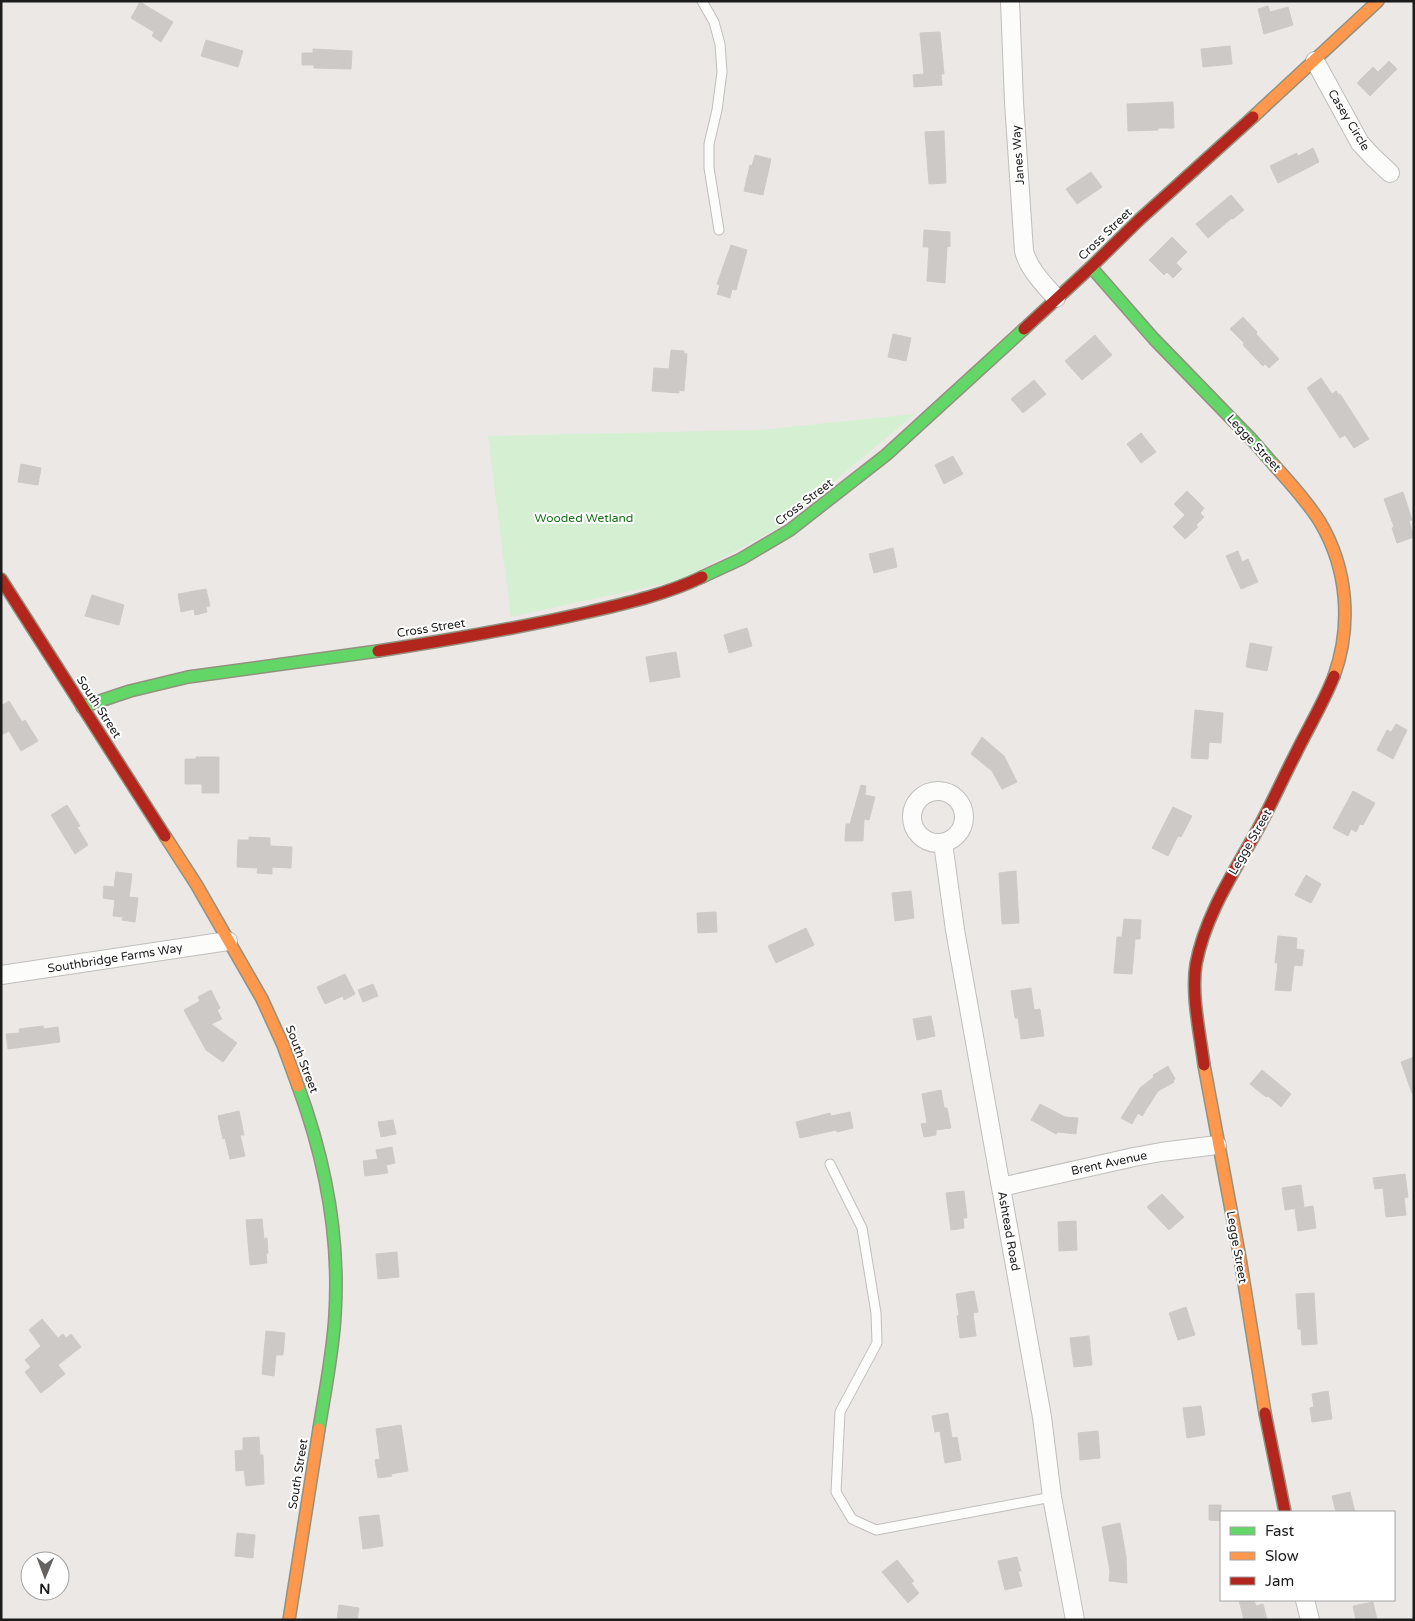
<svg xmlns="http://www.w3.org/2000/svg" width="1415" height="1621" viewBox="0 0 1415 1621" font-family="'Varela Round',sans-serif">
	<rect width="100%" height="100%" fill="#ebe8e5"/>
	<path fill="#d5efd3" d="M915,414L777,529L680,580L511,617L488,436L759,430Z"/>
	<path fill="#ccc9c6" stroke="#cecac7" d="M140,2L173,22L161,42L152,36L154,32L131,18Z
		M1268,6L1270,12L1288,7L1293,25L1264,34L1258,9Z
		M940,32L944,74H941L942,85L914,87L913,75L924,74L920,33Z
		M206,40L243,51L238,67L201,56Z
		M1230,46L1232,64L1203,67L1201,49Z
		M313,49L352,51L351,69L314,68V65H302V53H313Z
		M1389,61L1397,69L1370,96L1357,83L1373,67L1378,72Z
		M1173,102L1174,128H1158V130L1128,131L1127,104Z
		M944,131L946,183L929,184L925,132Z
		M1313,148L1319,162L1278,183L1270,166L1297,153L1298,156Z
		M755,155L771,159L763,195L744,191L750,165L752,166Z
		M1091,172L1102,187L1077,204L1066,189Z
		M1231,195L1244,210L1233,219L1232,218L1208,238L1196,224Z
		M924,230L950,232V247L947,246L945,283L927,281L929,247H923Z
		M1172,237L1187,252L1176,263L1182,269L1173,278L1167,272L1164,275L1149,260Z
		M731,245L747,250L736,290L732,289L730,298L717,294L720,285L717,284Z
		M1243,317L1257,332L1256,334L1279,359L1269,368L1265,364L1263,366L1243,345L1244,343L1230,329Z
		M893,334L911,338L906,361L888,357Z
		M1095,335L1112,355L1082,380L1065,361Z
		M671,350L684,351V353L687,354L684,391L679,390V393L652,391L654,368L669,369Z
		M1321,378L1332,394L1336,391L1339,395L1340,394L1369,439L1354,448L1345,435L1340,438L1307,388Z
		M1034,380L1046,394L1023,413L1011,399Z
		M1141,433L1156,452L1141,463L1127,444Z
		M953,456L963,474L944,484L935,465Z
		M21,464L41,468L38,485L18,482Z
		M1187,491L1204,508L1200,513L1204,517L1196,525L1198,527L1185,539L1173,527L1185,515L1174,504Z
		M1403,492L1412,520L1409,521L1414,537L1397,543L1392,528L1394,527L1384,499Z
		M893,548L897,567L874,573L869,554Z
		M1238,551L1242,562L1248,559L1258,582L1241,589L1226,556Z
		M206,589L210,606L206,607L207,612L195,615L194,609L181,612L178,594Z
		M92,595L124,605L119,625L85,616Z
		M747,628L752,646L729,653L724,635Z
		M1250,643L1272,647L1267,671L1246,667Z
		M676,652L680,677L650,682L646,657Z
		M9,701L22,722L25,720L38,741L21,751L9,731L1,735V706Z
		M1195,710L1223,713L1221,743L1209,742L1208,759L1191,758Z
		M1396,724L1407,730L1393,759L1377,750L1387,730L1391,732Z
		M982,737L1004,756L1017,782L1002,789L992,771L971,754Z
		M196,757H219V793H202V784H185V759H196Z
		M861,785L866,786L865,795L875,797L869,820L864,819L863,841H845L846,824H850Z
		M1353,791L1375,803L1363,825L1360,824L1356,832L1351,829L1348,836L1333,828Z
		M67,805L80,826L77,827L88,845L75,854L51,815Z
		M1173,807L1192,816L1181,837L1178,836L1168,856L1152,848Z
		M249,837L270,838V846L292,847L291,868L272,867V874L257,873L258,868L237,867L238,840H249Z
		M1016,871L1019,923L1002,924L999,873Z
		M116,872L132,874L129,897L138,898L135,922L122,920L123,917L113,916L115,900L103,898L104,886L114,887Z
		M1306,875L1321,884L1311,903L1295,895Z
		M911,891L914,918L895,921L892,893Z
		M716,912L717,932L698,933L697,913Z
		M1124,919L1141,920L1140,939H1135L1132,974L1114,973L1117,937H1122Z
		M806,928L814,945L776,963L768,946Z
		M1278,936L1297,938L1296,949L1304,950L1302,966L1294,965L1291,991L1275,990L1278,963H1275Z
		M345,974L355,994L344,1000L343,996L325,1004L317,987Z
		M373,984L378,996L363,1002L358,990Z
		M1031,988L1034,1010L1040,1009L1044,1036L1021,1039L1018,1018H1015L1011,991Z
		M211,990L220,1008L217,1010L222,1019L211,1024L237,1043L223,1062L206,1050L184,1010L200,1001L198,997Z
		M931,1016L935,1036L917,1040L913,1019Z
		M43,1026L44,1029L58,1027L60,1042L8,1049L6,1034L20,1033L19,1029Z
		M1414,1057V1093H1412L1401,1062Z
		M1168,1066L1175,1079L1173,1080L1174,1082L1158,1091L1142,1116L1138,1113L1132,1124L1121,1118L1140,1088L1154,1077L1153,1075Z
		M1262,1070L1291,1094L1281,1107L1268,1096L1266,1097L1250,1084Z
		M941,1090L944,1108H947L951,1128L936,1130V1135L924,1137L921,1124L927,1123L922,1094Z
		M1040,1104L1065,1117L1078,1118L1076,1134L1058,1132L1056,1134L1031,1120Z
		M239,1111L244,1135H240L245,1156L230,1159L225,1138L223,1139L218,1116Z
		M850,1112L853,1128L837,1132L836,1130L800,1138L796,1122L830,1113L831,1116Z
		M393,1120L396,1134L381,1137L378,1122Z
		M392,1147L395,1163L386,1165L388,1173L365,1176L363,1161L378,1159L376,1150Z
		M1405,1174L1408,1197L1404,1198L1406,1215L1386,1217L1383,1188L1375,1189L1373,1178Z
		M1301,1185L1304,1207L1285,1210L1282,1188Z
		M964,1191L967,1218H963L964,1228L951,1230L946,1193Z
		M1162,1194L1184,1217L1169,1230L1147,1207Z
		M1313,1206L1316,1228L1298,1231L1295,1209Z
		M262,1219L264,1239L267,1238L268,1253L266,1254L267,1263L250,1265L246,1220Z
		M1076,1221L1077,1250L1059,1251L1058,1222Z
		M397,1252L399,1277L378,1279L376,1254Z
		M974,1291L978,1312L973,1313L976,1336L960,1338L957,1316L959,1315L956,1294Z
		M1314,1293L1317,1344L1302,1345L1301,1329H1298L1296,1294Z
		M1186,1307L1195,1335L1178,1340L1169,1313Z
		M42,1319L58,1338L63,1334L66,1338L71,1334L81,1347L58,1365L65,1374L41,1393L25,1372L31,1367L25,1360L41,1346L29,1330Z
		M266,1331L285,1333L283,1355H276L274,1376L262,1374Z
		M1089,1336L1092,1365L1074,1367L1070,1338Z
		M1328,1391L1332,1419L1312,1422L1310,1408L1314,1407L1312,1394Z
		M1201,1406L1205,1435L1187,1438L1183,1408Z
		M948,1413L952,1438L957,1437L961,1460L945,1463L940,1431L935,1432L932,1416Z
		M401,1425L408,1471L391,1474L392,1476L378,1478L375,1460L380,1459L376,1429Z
		M1098,1431L1100,1458L1080,1460L1078,1433Z
		M259,1437L260,1455H263L264,1484L246,1486L244,1470L236,1471L235,1451L243,1450V1438Z
		M1350,1492L1355,1512H1336L1332,1496Z
		M1209,1505H1221V1521L1209,1520Z
		M379,1515L383,1546L363,1549L359,1517Z
		M1120,1523L1126,1556L1127,1583L1109,1581L1110,1571L1102,1527Z
		M237,1533L255,1535L253,1558L235,1556Z
		M1017,1557L1021,1571H1018L1022,1586L1005,1590L998,1561Z
		M897,1560L914,1581L911,1583L919,1593L908,1603L882,1572Z
		M1239,1600H1254L1256,1606L1263,1604L1267,1620H1244Z
		M1373,1602L1377,1620H1356L1353,1606Z
		M339,1605L359,1608L357,1620H337Z"/>
	<g fill="none" stroke-linecap="round" stroke-linejoin="round">
		<defs>
			<path id="lane" d="M702,1L714,22L720,44L722,72L717,110L709,144V168L719,230
				M830,1164L862,1228L876,1313L877,1343L840,1412L836,1492L852,1519L876,1530L1052,1497"/>
			<path id="street" d="M1010,1L1014,102L1024,251C1029,270 1044,284 1056,298
				M1315,61L1360,143L1372,156L1390,173
				M912 817a26 26 0 1 1 52 0a26 26 0 1 1-52 0Z
				M943,843L955,930L1042,1417L1052,1497L1075,1620
				M1,975L228,941
				M1001,1187L1134,1157L1161,1152L1217,1145
				M1305,1600L1310,1620"/>
			<path id="fast" d="M1091,267L1154,339L1253,441L1274,465
				M702,577L741,559L790,530L886,455L1024,329
				M82,707L130,691L188,677L378,651
				M298,1086C325,1159 340,1237 335,1315C333,1353 325,1391 319,1429"/>
			<path id="slow" d="M1253,117L1378,1
				M1274,465C1290,483 1307,501 1320,522C1348,569 1352,626 1334,676
				M165,836L196,884L262,999L283,1045L298,1086
				M1204,1065L1240,1258L1265,1413
				M289,1620L319,1429"/>
			<path id="jam" d="M1024,329L1091,267L1140,219L1253,117
				M1,579L165,836
				M378,651C449,640 519,628 589,612C627,603 667,594 702,577
				M1204,1065C1200,1034 1191,995 1196,964C1205,917 1231,877 1254,836C1269,810 1281,782 1295,755C1308,728 1323,704 1334,676
				M1265,1413L1285,1512"/>
		</defs>
		<use href="#lane" stroke="#c0bfbd" stroke-width="11"/>
		<use href="#street" stroke="#c0bfbd" stroke-width="20"/>
		<use href="#fast" stroke="#92927f" stroke-width="14"/>
		<use href="#slow" stroke="#92927f" stroke-width="14"/>
		<use href="#jam" stroke="#92927f" stroke-width="14"/>
		<use href="#lane" stroke="#fcfcfb" stroke-width="9"/>
		<use href="#street" stroke="#fcfcfb" stroke-width="18"/>
		<use href="#fast" stroke="#63d668" stroke-width="11"/>
		<use href="#slow" stroke="#ff974d" stroke-width="11"/>
		<use href="#jam" stroke="#b3261e" stroke-width="11"/>
	</g>
	<g text-anchor="middle" stroke-width="4" stroke-linejoin="round" paint-order="stroke">
		<g font-size="12" fill="#1c1c1c" stroke="#fff">
			<text transform="translate(1349 120) rotate(59)" y="4">Casey Circle</text>
			<text transform="translate(1018 155) rotate(-94)" y="4">Janes Way</text>
			<text transform="translate(1105 234) rotate(-44)" y="4">Cross Street</text>
			<text transform="translate(1254 443) rotate(47)" y="4">Legge Street</text>
			<text transform="translate(804 502) rotate(-37)" y="4">Cross Street</text>
			<text transform="translate(431 628) rotate(-9)" y="4">Cross Street</text>
			<text transform="translate(99 707) rotate(57)" y="4">South Street</text>
			<text transform="translate(1250 842) rotate(-60)" y="4">Legge Street</text>
			<text transform="translate(115 958) rotate(-9)" y="4">Southbridge Farms Way</text>
			<text transform="translate(302 1059) rotate(69)" y="4">South Street</text>
			<text transform="translate(1109 1163) rotate(-12)" y="4">Brent Avenue</text>
			<text transform="translate(1009 1231) rotate(80)" y="4">Ashtead Road</text>
			<text transform="translate(1237 1247) rotate(80)" y="4">Legge Street</text>
			<text transform="translate(298 1474) rotate(-81)" y="4">South Street</text>
		</g>
		<g font-size="12" fill="#157017" stroke="#fff">
			<text x="584" y="522">Wooded Wetland</text>
		</g>
	</g>
	<rect width="1415" height="1621" fill="none" stroke="#1c1c1c" stroke-width="5"/>
	<rect x="1220" y="1511" width="175" height="90" fill="#ffffff" stroke="#a4a4a4"/>
	<rect x="1230" y="1527" width="25" height="8" fill="#63d668" stroke="#a4a4a4"/>
	<text x="1265" y="1536" font-size="15" fill="#1c1c1c">Fast</text>
	<rect x="1230" y="1552" width="25" height="8" fill="#ff974d" stroke="#a4a4a4"/>
	<text x="1265" y="1561" font-size="15" fill="#1c1c1c">Slow</text>
	<rect x="1230" y="1577" width="25" height="8" fill="#b3261e" stroke="#a4a4a4"/>
	<text x="1265" y="1586" font-size="15" fill="#1c1c1c">Jam</text>
	<g transform="translate(45 1576) rotate(181)"><circle r="24" fill="#ffffff" stroke="#a4a4a4"/>
	<path d="M0-4L9 19L0 12L-9 19Z" fill="#646362"/>
	<text y="-8" font-size="14" font-weight="bold" text-anchor="middle" fill="#1c1c1c">N</text>
	</g>
</svg>
